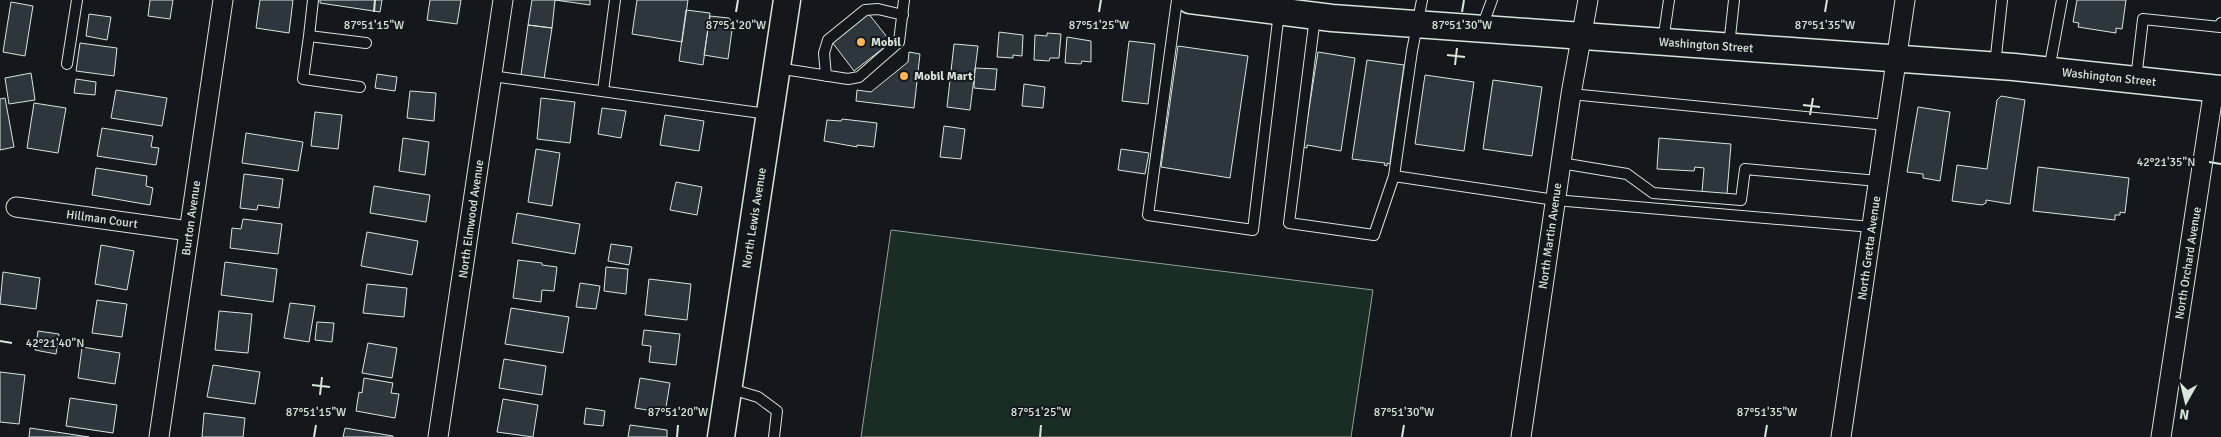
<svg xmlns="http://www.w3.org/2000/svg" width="2221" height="437" viewBox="0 0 2221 437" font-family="Signika,sans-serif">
	<rect width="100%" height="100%" fill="#14181c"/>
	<path fill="#1a2d24" stroke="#939e99" d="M891,230L1373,290L1351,437H861Z"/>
	<path fill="#2c363c" stroke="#d8e6dc" d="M150,0H173L170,19L148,16Z
		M260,0H293L289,33L256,28Z
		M320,0H382L380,12L320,3Z
		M430,0H461L457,24L427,20Z
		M532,0H555L552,28L528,25Z
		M555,0H590V5Z
		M637,0H688L682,42L632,34Z
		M2077,0H2126L2122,29L2116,28V33L2078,27L2079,23L2073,22Z
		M11,2L33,6L25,56L3,52Z
		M686,10L710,13L703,65L679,61Z
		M868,13L891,42L854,71L832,42Z
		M89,14L111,17L107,40L86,36Z
		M710,16L729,18L733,23L728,59L704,55Z
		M528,25L552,28L544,79L521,75Z
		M999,32L1023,35L1022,56L1013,55V58L997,57Z
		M1047,33L1061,34L1059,58H1050L1049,61L1034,60L1035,35L1047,36Z
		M1067,37L1091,41V62L1082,61L1081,64L1065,63Z
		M1129,41L1155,44L1148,104L1122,101Z
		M80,43L117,48L114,76L76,71Z
		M954,44L978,46L970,110L947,107Z
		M1178,46L1248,56L1230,178L1161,167Z
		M909,52L920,54L914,108L856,101L857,90L871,92L908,62Z
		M1318,52L1355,58L1341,151L1307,145V148L1303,147Z
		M1367,60L1404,65L1390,164L1387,163V166L1384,165L1385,163L1352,159Z
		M975,68L997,69L995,90L974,88Z
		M31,73L35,100L9,104L5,78Z
		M377,74L397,77L395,91L375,88Z
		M1425,75L1474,82L1464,151L1415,144Z
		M76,79L96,82L95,95L74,93Z
		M1493,80L1542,87L1532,156L1483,149Z
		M1024,84L1045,87L1043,108L1022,106Z
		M116,90L167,98L162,126L111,118Z
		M410,91L436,93L434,121L407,118Z
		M2001,96L2025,100L2010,204L1986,200V203L1982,205L1952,201L1957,165L1987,169L1997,100Z
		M5,98L14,147L0,150V99Z
		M541,98L575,102L570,143L537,139Z
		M34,103L66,108L58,153L27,148Z
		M1918,107L1950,112L1940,181L1923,178V174L1907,172Z
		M602,108L626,111L621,138L598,134Z
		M315,112L342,115L338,149L311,146Z
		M665,115L704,121L699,151L660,145Z
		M842,119L877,123L874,147L857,145V147L824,141L827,120L841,121Z
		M944,126L965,129L961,159L940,157Z
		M102,128L153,136L151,147L159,148L156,165L97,156Z
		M246,133L303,142L298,171L242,163Z
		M403,138L429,142L425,175L399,171Z
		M1659,138L1731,144L1727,194L1702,192L1704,168L1695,167L1694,171L1657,169Z
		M536,149L560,153L552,206L528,202Z
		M1121,149L1149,153L1145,174L1118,170Z
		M2038,167L2129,178L2125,213L2120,212V215H2115V220L2033,211Z
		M96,168L147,176L146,186L153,188L150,205L92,195Z
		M244,174L283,179L279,208L258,205L257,210L240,208Z
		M676,182L702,187L697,215L670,210Z
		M374,186L430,195L426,222L370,213Z
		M517,213L580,224L575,254L512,243Z
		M243,219L282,224L278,254L230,248L232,228L241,229Z
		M367,232L418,241L412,275L361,266Z
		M611,244L632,247L629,265L608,261Z
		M101,245L134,251L127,290L95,284Z
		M518,260L542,263V265L557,267L554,291L542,290L541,302L513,298Z
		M225,262L277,269L273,302L221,295Z
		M606,267L628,269L626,294L604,291Z
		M3,272L40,278L36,309L0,304Z
		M649,279L691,284L687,320L645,315Z
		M580,283L600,286L596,309L576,307Z
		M367,284L407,288L404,317L363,313Z
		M97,300L127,304L122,337L92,333Z
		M290,303L315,306L309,342L284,338Z
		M511,308L569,317L563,353L505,344Z
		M219,311L252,314L248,353L215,350Z
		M317,322L334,323L332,342L315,340Z
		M644,330L680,334L676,365L649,362L651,346L642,345Z
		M38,331L59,334L56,354L35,350Z
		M368,343L397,348L392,378L362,373Z
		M82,347L120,353L115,384L78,378Z
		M504,359L546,366L542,395L499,388Z
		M213,365L260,372L255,404L207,397Z
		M0,372L25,375L19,424L0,422Z
		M364,378L393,383L391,393L399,394L395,418L356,411L359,392L362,393Z
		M640,378L670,383L665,413L635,408Z
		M70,398L117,405L113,433L66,426Z
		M503,399L538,405L533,437L497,432Z
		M586,408L605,411L603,426L584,424Z
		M204,413L245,418L243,437H202Z
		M630,425L667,430V437H628Z
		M30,428L89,437H29Z
		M345,428L393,436V437H343Z"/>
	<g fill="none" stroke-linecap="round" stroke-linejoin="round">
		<defs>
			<path id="service" d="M313,0L309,36L366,43
				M1177,0L1148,215L1253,230L1279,12
				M1315,17L1289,223L1374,235L1394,176L1412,51L1422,0
				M1482,27L1492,0
				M309,36L303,79L360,87
				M1663,41L1669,0
				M1729,46L1734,0
				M67,64L77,0
				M1995,65L2002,0
				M777,68L848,79L859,77L899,42L904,0
				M2049,70L2062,0
				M492,76L768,114
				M826,76L824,53L828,40L865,10L878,9L903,15
				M2136,79L2143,19L2220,27L2221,23
				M603,91L615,0
				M1571,94L1886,125
				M1561,163L1627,174L1653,193L1741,200L1745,169L1878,181
				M1394,176L1555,200L1872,227
				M728,388L758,397L777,411L774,437"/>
			<path id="minor" d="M16,207L189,231
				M159,437L223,0
				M438,437L503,0
				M1521,437L1571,94L1588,0
				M1841,437L1905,0
				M2161,437L2214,88"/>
			<path id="secondary" d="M1190,0L1332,18L2014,67L2221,89
				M721,437L787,0"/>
		</defs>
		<use href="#service" stroke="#d8e6dc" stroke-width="12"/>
		<use href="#minor" stroke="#d8e6dc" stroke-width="21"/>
		<use href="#secondary" stroke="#d8e6dc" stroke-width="29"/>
		<use href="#service" stroke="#14181c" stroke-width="10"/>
		<use href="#minor" stroke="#14181c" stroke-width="19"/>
		<use href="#secondary" stroke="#14181c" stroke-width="26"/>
	</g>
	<path fill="none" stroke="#d8e6dc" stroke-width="2" d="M374,12L375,0M736,12L738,0M1099,12L1101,0M1462,12L1464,0M1825,12L1827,0M1447,55L1465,57M1455,65L1457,48M1803,105L1820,107M1810,115L1813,98M2209,162L2221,164M0,341L12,343M312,385L330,387M320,395L322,377M314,437L316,425M677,437L678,425M1040,437L1041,425M1402,437L1404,425M1765,437L1767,425"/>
	<g fill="#ffb74d" stroke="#14181c" stroke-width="2">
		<circle cx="861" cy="42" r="5"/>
		<circle cx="904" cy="76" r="5"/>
	</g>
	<g text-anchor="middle" stroke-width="4" stroke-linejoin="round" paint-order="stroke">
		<g font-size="12" font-weight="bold" fill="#d8e6dc" stroke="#14181c" text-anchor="start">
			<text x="871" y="46">Mobil</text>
			<text x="914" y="80">Mobil Mart</text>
		</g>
		<g font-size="12" fill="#d8e6dc" stroke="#14181c">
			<text transform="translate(1706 45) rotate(4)" y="4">Washington Street</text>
			<text transform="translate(2109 77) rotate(6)" y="4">Washington Street</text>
			<text transform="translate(191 218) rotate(-82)" y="4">Burton Avenue</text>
			<text transform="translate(754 218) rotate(-81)" y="4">North Lewis Avenue</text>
			<text transform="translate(102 219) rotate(8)" y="4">Hillman Court</text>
			<text transform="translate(471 219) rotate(-82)" y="4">North Elmwood Avenue</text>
			<text transform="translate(1550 236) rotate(-82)" y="4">North Martin Avenue</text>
			<text transform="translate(1869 248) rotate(-82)" y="4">North Gretta Avenue</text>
			<text transform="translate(2188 263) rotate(-81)" y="4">North Orchard Avenue</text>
		</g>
	</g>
	<g font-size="12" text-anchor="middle" fill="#d8e6dc" stroke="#14181c" stroke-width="4" stroke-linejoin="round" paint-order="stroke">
		<text x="374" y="29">87°51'15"W</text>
		<text x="736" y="29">87°51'20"W</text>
		<text x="1099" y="29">87°51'25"W</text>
		<text x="1462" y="29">87°51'30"W</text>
		<text x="1825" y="29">87°51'35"W</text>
		<text x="2166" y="166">42°21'35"N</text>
		<text x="55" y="347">42°21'40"N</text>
		<text x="316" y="416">87°51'15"W</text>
		<text x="678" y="416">87°51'20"W</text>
		<text x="1041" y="416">87°51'25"W</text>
		<text x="1404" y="416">87°51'30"W</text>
		<text x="1767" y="416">87°51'35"W</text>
	</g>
	<g transform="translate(2186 402) rotate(188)" stroke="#14181c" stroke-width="4" paint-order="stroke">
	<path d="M0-4L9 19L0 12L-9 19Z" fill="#d8e6dc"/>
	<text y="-8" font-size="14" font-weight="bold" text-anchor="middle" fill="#d8e6dc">N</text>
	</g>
</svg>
